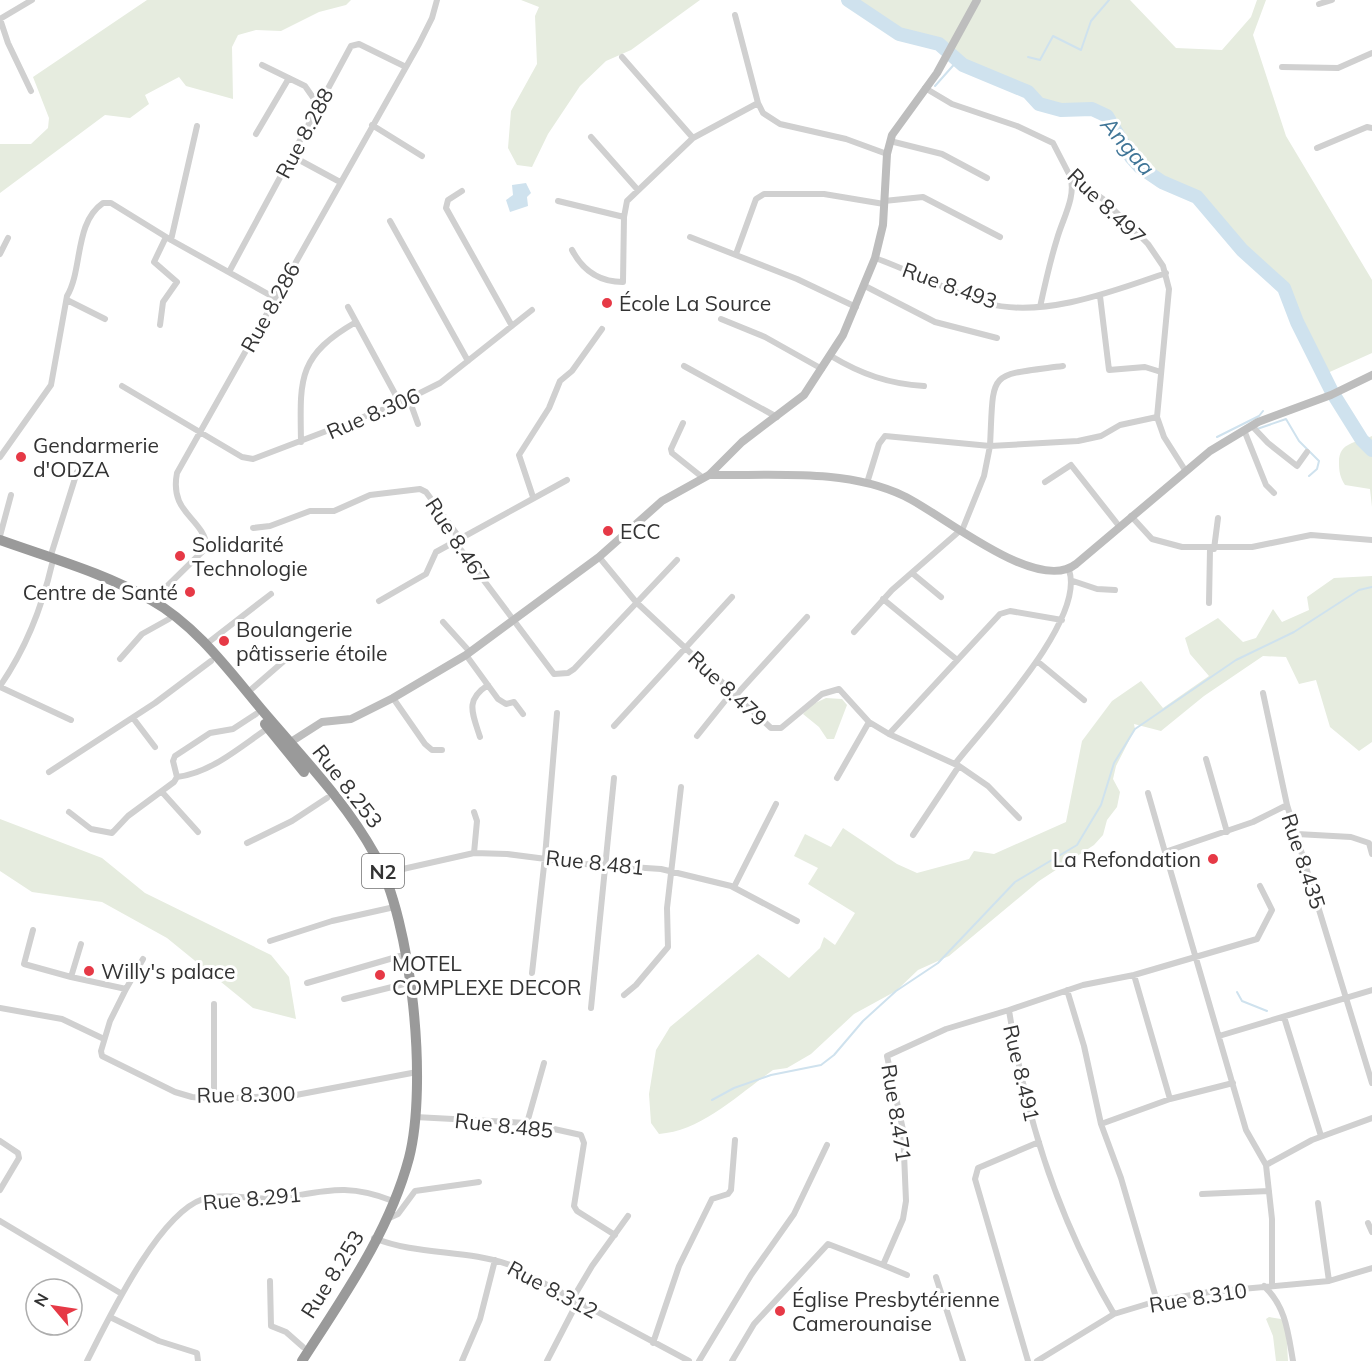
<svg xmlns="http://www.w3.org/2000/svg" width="1372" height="1361" font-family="Mulish,sans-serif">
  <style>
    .green { fill: #e6ecdf }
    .water { fill: #cfe2ee }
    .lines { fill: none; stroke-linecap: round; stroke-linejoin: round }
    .stream { stroke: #cfe2ee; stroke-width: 2 }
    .river { stroke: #cfe2ee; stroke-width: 14 }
    .street { stroke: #d0d0d0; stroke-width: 6 }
    .secondary { stroke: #bdbdbd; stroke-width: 8 }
    .highway { stroke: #9a9a9a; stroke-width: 10 }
    .poi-dot { fill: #e63946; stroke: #fff; stroke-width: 2 }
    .labels { text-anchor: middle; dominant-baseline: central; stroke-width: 6; stroke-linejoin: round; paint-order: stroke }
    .shield { fill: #fff; stroke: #707070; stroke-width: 1.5 }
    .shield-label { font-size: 20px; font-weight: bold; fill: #333 }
    .street-label { font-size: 21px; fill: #333; stroke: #fff }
    .poi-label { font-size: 21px; fill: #333; stroke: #fff; text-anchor: start }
    .water-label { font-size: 22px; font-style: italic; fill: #3f7597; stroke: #fff }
  </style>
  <rect width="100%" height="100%" fill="#fff"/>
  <path class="green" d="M 147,0 L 351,0 L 346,5 L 319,12 L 281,31 L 256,30 L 238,35 L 232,47 L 233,99 L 186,86 L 179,77 L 145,95 L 149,104 L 130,118 L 105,115 L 0,193 L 0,144 L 31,144 L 48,128 L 49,118 L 33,77 Z
    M 521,0 L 700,0 L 631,50 L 606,61 L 580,86 L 548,134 L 532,167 L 517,165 L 508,148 L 511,111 L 537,64 L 535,16 L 539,7 Z
    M 848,0 L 1130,0 L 1176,48 L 1222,50 L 1251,17 L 1257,0 L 1266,0 L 1253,35 L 1286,136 L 1372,280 L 1372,353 L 1323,375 L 1284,288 L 1242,250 L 1197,197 L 1162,182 L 1140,167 L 1131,157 L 1102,111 L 1082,108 L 1061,110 L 1039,104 L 1028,92 L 963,65 L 939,44 L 899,34 Z
    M 1372,436 L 1372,507 L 1370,489 L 1345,485 C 1340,477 1339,472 1339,462 C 1339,442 1356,443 1372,436 Z
    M 1372,576 L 1372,742 L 1359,751 L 1330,727 L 1316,680 L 1299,684 L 1286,657 L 1263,656 L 1204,696 L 1161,731 L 1134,724 L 1135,729 L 1116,766 L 1113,779 L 1120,792 L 1117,807 L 1107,820 L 1103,835 L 1094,845 L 1039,881 L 949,956 L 918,970 L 896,991 L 854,1014 L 811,1054 L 787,1068 L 773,1070 C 739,1094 702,1131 659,1134 L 651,1123 L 649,1094 L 656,1050 L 670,1027 L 758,954 L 789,978 L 820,948 L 824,937 L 835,945 L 855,913 L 808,884 L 818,868 L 794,856 L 805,834 L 831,847 L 843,828 L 897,864 L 917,873 L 969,859 L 974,851 L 994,854 L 1066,822 L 1082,741 L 1112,701 L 1141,681 L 1163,708 L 1209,676 L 1190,654 L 1185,638 L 1218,618 L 1243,642 L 1256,638 L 1273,609 L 1282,622 L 1309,610 L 1307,597 L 1334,578 Z
    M 826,698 L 842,699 L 847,705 L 834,739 L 827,739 L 819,727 L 803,714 L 811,705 Z
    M 0,819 L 102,858 L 145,893 L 271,955 L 289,977 L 296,1019 L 253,1008 L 167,938 L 102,902 L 32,892 L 0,871 Z
    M 1269,1317 L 1281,1319 L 1286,1326 L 1288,1361 L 1276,1361 L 1273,1336 L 1266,1319 Z"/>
  <path class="water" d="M 526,183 L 531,193 L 527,197 L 528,206 L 510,212 L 506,200 L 513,195 L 512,185 Z"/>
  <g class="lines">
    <path class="stream" d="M 1028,57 L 1040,60 L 1053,36 L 1081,50 L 1091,21 L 1109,0
      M 935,86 L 958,60
      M 1257,429 L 1286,419 L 1299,441 L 1319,461 L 1317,469 L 1309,476
      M 1217,437 L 1259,416 L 1263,411
      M 1237,992 L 1242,1001 L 1267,1011
      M 712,1100 L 734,1088 L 771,1075 L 821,1065 L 834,1055 L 863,1021 L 896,991 L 938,963 L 1015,882 L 1077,845 L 1101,805 L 1114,763 L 1135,729 L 1236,660 L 1294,632 L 1359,590 L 1372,587"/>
    <path class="river" d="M 848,0 L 899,34 L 939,44 L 963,65 L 1028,92 L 1039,104 L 1061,110 L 1092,109 L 1107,116 L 1131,157 L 1140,167 L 1162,182 L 1197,197 L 1242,250 L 1284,288 L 1297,322 L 1332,392 L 1362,440 L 1372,450"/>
    <path class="street" d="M 1319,4 L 1332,0
      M 735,15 L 758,103 L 763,113 L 780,124 L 846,139 L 887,154
      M 0,19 L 8,43 L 31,91
      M 0,19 L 32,0
      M 622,57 L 693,138
      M 262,65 L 305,86 L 319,106
      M 1282,67 L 1338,68 L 1372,53
      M 925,88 L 952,104 L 1017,126 L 1053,143 L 1070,176 L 1103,199 L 1148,244 L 1163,266 L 1169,289 L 1157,417 L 1164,437 L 1185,470
      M 372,125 L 422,156
      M 197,126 L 171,240 L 275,298
      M 256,134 L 289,78
      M 591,137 L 637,189
      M 890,141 L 942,154 L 987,178
      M 1317,148 L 1367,127 L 1372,128
      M 292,156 L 340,182
      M 462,191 L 448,200 L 446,208 L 512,326
      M 558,201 L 624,217
      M 884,201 L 923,197 L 1000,237
      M 390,221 L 468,361
      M 690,237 L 797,279 L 856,307
      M 572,250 C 583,271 599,282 623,282 L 624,217 L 627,201 L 693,138 L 758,103
      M 0,254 L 8,238
      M 736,254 L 756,199 L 764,194 L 824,194 L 884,204
      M 875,258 C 912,271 950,292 986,303 C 1042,319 1114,291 1166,273
      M 229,272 L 351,46 L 359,44 L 406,67
      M 865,286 L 935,322 L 997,338
      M 1100,296 L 1109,370 L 1145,367 L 1161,372
      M 67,300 L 105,319
      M 348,307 L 400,403
      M 1040,307 C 1045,284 1050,261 1057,239 C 1062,220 1077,196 1070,176
      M 721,319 L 765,337 L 822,369
      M 160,325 L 163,302 L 177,282 L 154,262 L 166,237
      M 831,356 C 861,374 889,384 924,386
      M 684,366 L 777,417
      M 1063,366 C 986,376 994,369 990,446 L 1078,441 L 1101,436 L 1120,425 L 1157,417
      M 122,386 L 242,457 L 253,459 L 400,403 L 440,383 L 532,310
      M 409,399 L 418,424
      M 683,423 L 671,449 L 672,453 L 702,477
      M 1252,426 L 1268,443 L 1297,466 L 1307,452
      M 1244,430 L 1266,485 L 1274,493
      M 301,442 C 300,379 297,356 356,322
      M 0,457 L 51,385 L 67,296 C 83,269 74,223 103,203 L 111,203 L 171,240
      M 1045,482 L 1071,465 L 1119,526
      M 533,497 L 519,455 L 549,408 L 560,381 L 572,371 L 602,329
      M 1131,516 L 1152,539 L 1182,547 L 1252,547 L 1311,535 L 1372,540
      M 253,528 L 270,526 L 310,511 L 334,511 L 370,495 L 420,489 L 426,492 L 456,533 L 455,542 L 554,674 L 568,673 L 574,669 L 677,560
      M 0,536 L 11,495
      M 1214,549 L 1218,518
      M 599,557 L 636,602 L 771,728 L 781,728 L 822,694 L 839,689 L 869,722 L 889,734 L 959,766 L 988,786 L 1019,818
      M 50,558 L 77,472
      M 912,573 L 941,597
      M 1073,581 L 1097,589 L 1115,590
      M 883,599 L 956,659
      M 153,600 L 207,547 C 203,517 169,514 177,473 L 419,44 L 432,18 L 437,0
      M 379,601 L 426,574 L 436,552 L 567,480
      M 1209,603 L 1210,549
      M 443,622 L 470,652
      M 854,632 L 892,590 L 963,528 L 984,476 L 990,446 L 885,436 L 879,444 L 867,483
      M 205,645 L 271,594
      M 466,655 L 498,699 L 506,704 L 514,702 L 523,714
      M 120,659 L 142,634 L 169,619
      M 1037,661 L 1084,700
      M 0,686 C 25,650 42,607 52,564
      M 0,687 L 71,720
      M 247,693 L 292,654
      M 1263,693 L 1287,805
      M 737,694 L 807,617
      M 393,698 L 425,744 L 432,750 L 442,750
      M 133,718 L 155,747
      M 614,726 L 732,597
      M 889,734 L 1000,614 L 1010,611 L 1062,620
      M 697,736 L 733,691
      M 480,737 C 472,712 465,700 488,685
      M 1206,759 L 1227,832
      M 955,764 C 986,724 1086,620 1069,570
      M 49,772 L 155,703 L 211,661
      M 177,777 C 211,773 240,747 268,728
      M 837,778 L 869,722
      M 162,792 L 198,832
      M 1148,793 L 1165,852
      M 69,812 L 91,829 L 112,833 L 128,816 L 174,782 L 177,777 L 173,761 L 175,756 L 210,733 L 233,729 L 256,714
      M 1297,834 L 1351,837 L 1369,843 L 1372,854
      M 913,835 L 959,766
      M 247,843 L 292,821 L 327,798
      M 474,853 L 477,821 L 474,812
      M 385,873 L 474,853 L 507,854 L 585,864 L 661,869 L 731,886 L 797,921
      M 734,887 L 776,804
      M 33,930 L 24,964 L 71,977
      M 270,941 L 332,921 L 390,908
      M 81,944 L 71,977 L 126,989 L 110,1021 L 101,1051 L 102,1056 L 175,1092 L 192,1097 L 214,1099 L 296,1095 L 417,1072
      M 532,973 L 545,857 L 557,713
      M 1134,975 L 1170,1099
      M 307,983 L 400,956
      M 126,989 L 143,959
      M 1067,990 L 1084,1046 L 1101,1124 L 1121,1178 L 1157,1301
      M 624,995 L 636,985 L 668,947 L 667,908 L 681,787
      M 344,999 L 404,984
      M 0,1008 L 62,1019 L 104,1039
      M 591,1008 L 614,778
      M 1284,1017 L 1321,1136
      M 1219,1036 L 1372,990
      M 214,1099 L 214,1004
      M 415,1117 L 527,1123 L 581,1135 L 584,1143 L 574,1206 L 577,1211 L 615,1235
      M 527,1123 L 544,1063
      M 1101,1124 L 1170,1099 L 1233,1083
      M 0,1141 L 18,1153 L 19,1158 L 0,1190
      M 1266,1165 L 1312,1140 L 1372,1118
      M 1202,1194 L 1269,1191
      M 1318,1203 L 1329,1281
      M 387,1219 L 398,1214 L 415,1191 L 479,1182
      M 0,1221 L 122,1294
      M 1368,1223 L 1372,1232
      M 374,1238 C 418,1256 466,1249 510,1265 L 689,1361
      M 883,1265 L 907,1275
      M 936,1277 L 963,1361
      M 270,1281 L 271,1326 L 286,1332 L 303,1347
      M 1272,1285 L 1272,1219 L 1266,1165 L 1246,1130 L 1165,852 L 1253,822 L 1287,805 L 1372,1083
      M 1264,1286 C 1286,1307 1288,1332 1293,1361
      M 573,1298 L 592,1266 L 628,1216
      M 1114,1314 C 1059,1221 1025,1116 1009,1010 L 1083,985 L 1134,975 L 1257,939 L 1272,910 L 1260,886
      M 110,1317 L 159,1341 L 197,1353 L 198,1361
      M 653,1343 L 679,1266 L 712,1199 L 728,1194 L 731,1190 L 735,1140
      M 87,1361 C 108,1320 158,1214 203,1199 C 227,1192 256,1201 281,1198 C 327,1191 347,1183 393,1201
      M 462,1361 L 480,1319 L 495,1260
      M 547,1361 L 578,1301
      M 699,1361 L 751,1275 L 794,1214 L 827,1145
      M 732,1361 L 754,1324 L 828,1244 L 883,1265 L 903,1219 L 906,1201 L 903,1130 L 887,1056 L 946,1029 L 1009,1010
      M 1028,1361 L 975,1179 L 978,1168 L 1039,1142
      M 1037,1361 L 1114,1314 L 1157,1301 L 1209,1292 L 1329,1281 L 1372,1268"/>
    <path class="secondary" d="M 709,475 C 772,476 846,468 904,496 C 941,513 1037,595 1076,564 L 1210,451 L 1258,422 L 1331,395 L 1372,375
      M 286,745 L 322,722 L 351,719 L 393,698 L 466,655 L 599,557 L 662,501 L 709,475 L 742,442 L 804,395 L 843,335 L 875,258 L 883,225 L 887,154 L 892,135 L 937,73 L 977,0"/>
    <path class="highway" d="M 0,540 C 50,558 105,573 151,600 C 196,625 230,672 262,710 C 301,756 346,802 375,855 C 412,922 428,1084 409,1158 C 389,1233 343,1297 302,1361
      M 265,724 L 304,772"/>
  </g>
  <g class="poi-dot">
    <circle cx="607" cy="303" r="6"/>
    <circle cx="21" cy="457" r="6"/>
    <circle cx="608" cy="531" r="6"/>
    <circle cx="180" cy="556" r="6"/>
    <circle cx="190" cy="592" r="6"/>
    <circle cx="224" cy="641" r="6"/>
    <circle cx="1213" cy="859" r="6"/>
    <circle cx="89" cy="971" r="6"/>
    <circle cx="380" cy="975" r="6"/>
    <circle cx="780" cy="1311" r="6"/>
  </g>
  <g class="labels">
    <rect class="shield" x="362" y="854" width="42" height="34" rx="4.5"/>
    <g class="shield-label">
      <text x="383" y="871">N2</text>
    </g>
    <g class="street-label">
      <text transform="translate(304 133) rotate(-62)">Rue 8.288</text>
      <text transform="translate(1107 206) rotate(44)">Rue 8.497</text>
      <text transform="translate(950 285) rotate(20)">Rue 8.493</text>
      <text transform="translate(270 307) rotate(-61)">Rue 8.286</text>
      <text transform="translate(373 413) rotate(-23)">Rue 8.306</text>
      <text transform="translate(458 541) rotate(57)">Rue 8.467</text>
      <text transform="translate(728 688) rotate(43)">Rue 8.479</text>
      <text transform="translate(348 786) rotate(52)">Rue 8.253</text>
      <text transform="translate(1304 861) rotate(72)">Rue 8.435</text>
      <text transform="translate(595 862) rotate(6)">Rue 8.481</text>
      <text transform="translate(1022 1073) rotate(77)">Rue 8.491</text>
      <text transform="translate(246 1094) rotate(-1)">Rue 8.300</text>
      <text transform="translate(897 1113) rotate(81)">Rue 8.471</text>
      <text transform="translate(504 1125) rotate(6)">Rue 8.485</text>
      <text transform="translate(252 1198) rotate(-5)">Rue 8.291</text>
      <text transform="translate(332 1274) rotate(-58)">Rue 8.253</text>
      <text transform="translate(553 1289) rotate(28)">Rue 8.312</text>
      <text transform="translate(1198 1297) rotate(-9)">Rue 8.310</text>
    </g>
    <g class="poi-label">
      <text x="619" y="303">École La Source</text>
      <text x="33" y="445">Gendarmerie<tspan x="33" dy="24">d'ODZA</tspan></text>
      <text x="620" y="531">ECC</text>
      <text x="192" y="544">Solidarité<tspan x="192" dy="24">Technologie</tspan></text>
      <text x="178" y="592" text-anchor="end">Centre de Santé</text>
      <text x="236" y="629">Boulangerie<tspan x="236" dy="24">pâtisserie étoile</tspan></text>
      <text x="1201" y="859" text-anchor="end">La Refondation</text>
      <text x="392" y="963">MOTEL<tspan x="392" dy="24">COMPLEXE DECOR</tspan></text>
      <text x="101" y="971">Willy's palace</text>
      <text x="792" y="1299">Église Presbytérienne<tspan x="792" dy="24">Camerounaise</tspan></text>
    </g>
    <g class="water-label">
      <text transform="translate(1128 146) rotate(49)">Angaa</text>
    </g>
  </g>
  <g transform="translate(54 1307) rotate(299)"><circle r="28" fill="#ffffff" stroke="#adadad" stroke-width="1.5"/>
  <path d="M0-4.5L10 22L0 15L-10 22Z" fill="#e63946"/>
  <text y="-9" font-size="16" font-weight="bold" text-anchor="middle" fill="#333333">N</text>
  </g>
</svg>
